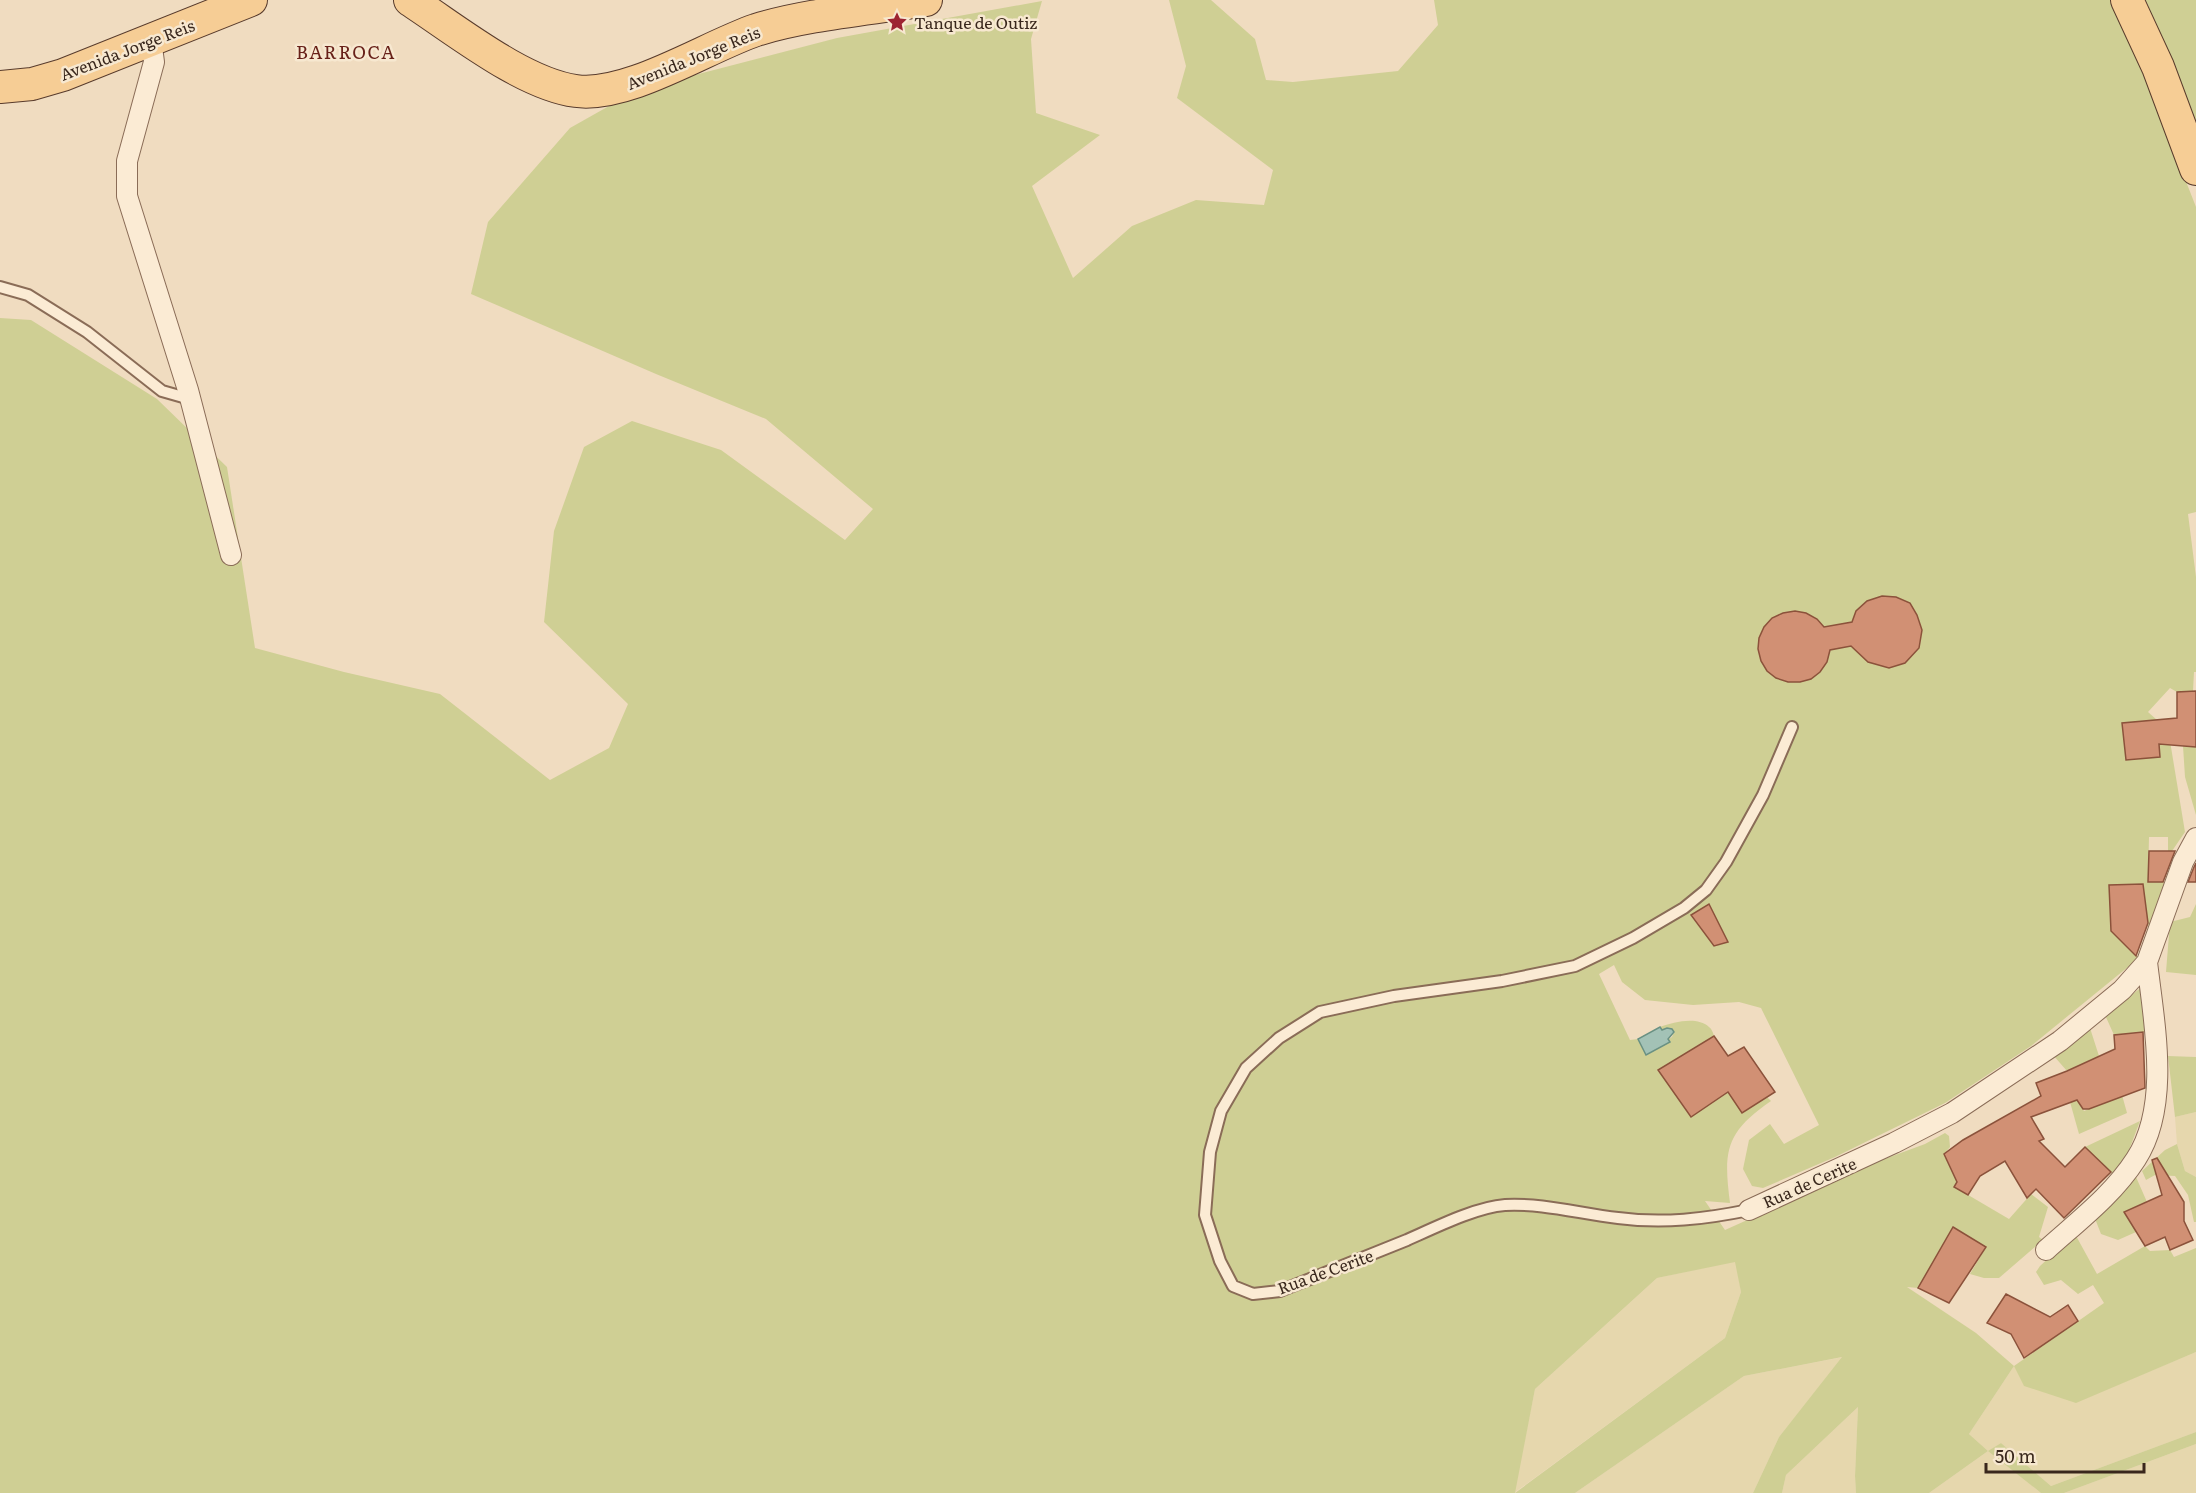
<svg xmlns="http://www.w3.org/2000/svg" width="2196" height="1493" font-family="Literata,serif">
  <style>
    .farmland { fill: #e6d7ad }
    .green { fill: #cfcf94; fill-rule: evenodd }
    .water { fill: #a3c2b6; stroke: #6a9183; stroke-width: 1.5 }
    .building { fill: #d19074; stroke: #8b523b; stroke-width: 1.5 }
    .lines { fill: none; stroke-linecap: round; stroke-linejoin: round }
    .lane-casing { stroke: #8a6c57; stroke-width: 14 }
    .street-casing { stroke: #8a6c57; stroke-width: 22 }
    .primary-casing { stroke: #583b2c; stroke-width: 34 }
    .lane { stroke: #fbebd4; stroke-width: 10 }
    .street { stroke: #fbebd4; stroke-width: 20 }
    .primary { stroke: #f6cd95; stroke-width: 32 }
    .labels { text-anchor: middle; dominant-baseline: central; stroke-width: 5; stroke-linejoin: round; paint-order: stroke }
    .poi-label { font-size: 16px; fill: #39271c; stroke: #f7e8d0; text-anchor: start }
    .street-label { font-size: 16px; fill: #39271c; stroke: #f7e8d0 }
    .neighbourhood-label { font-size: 18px; letter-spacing: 1.5px; fill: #682119; stroke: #f7e8d0 }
  </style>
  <rect width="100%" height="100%" fill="#f0dcc0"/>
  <path class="farmland" d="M 2196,1112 L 2196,1177 L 2185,1171 L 2177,1144 L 2175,1117 Z
    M 1736,1261 L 1741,1292 L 1725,1338 L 1514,1493 L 1535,1389 L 1657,1278 Z
    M 2196,1352 L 2196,1432 L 2051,1486 L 2001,1443 L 1989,1451 L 2041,1493 L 1929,1493 L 1988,1451 L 1969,1434 L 2014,1366 L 2076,1402 Z
    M 1843,1357 L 1779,1437 L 1753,1493 L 1575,1493 L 1744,1376 Z
    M 1858,1407 L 1855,1476 L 1856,1493 L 1782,1493 L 1786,1475 Z
    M 2196,1444 L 2196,1493 L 2064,1493 Z"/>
  <path class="green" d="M 1169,0 L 1211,0 L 1255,39 L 1266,80 L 1293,82 L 1398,71 L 1438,25 L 1434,0 L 2112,0 L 2144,74 L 2196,207 L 2196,512 L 2188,514 L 2196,577 L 2196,672 L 2194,672 L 2193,691 L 2177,692 L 2170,688 L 2148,712 L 2157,720 L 2122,724 L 2126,760 L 2160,757 L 2158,732 L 2169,735 L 2185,832 L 2172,851 L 2168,851 L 2168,837 L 2149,837 L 2148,881 L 2172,882 L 2150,937 L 2144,895 L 2134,884 L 2109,886 L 2111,931 L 2139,958 L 2031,1046 L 1945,1103 L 1835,1157 L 1763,1188 L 1752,1186 L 1743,1169 L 1749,1140 L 1770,1124 L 1784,1144 L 1819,1125 L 1761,1008 L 1739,1002 L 1693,1005 L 1645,1000 L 1622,982 L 1614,965 L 1599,974 L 1630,1040 L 1638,1039 L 1646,1054 L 1672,1037 L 1674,1032 L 1672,1029 L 1662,1030 L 1660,1027 C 1674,1022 1697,1016 1709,1027 C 1712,1029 1713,1033 1714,1036 L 1658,1070 L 1691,1116 L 1728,1092 L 1767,1097 L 1771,1101 C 1726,1132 1723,1150 1730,1203 L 1705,1201 L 1725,1230 L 1879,1161 L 1925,1144 L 1945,1133 L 1949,1136 L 1950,1147 L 1944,1154 L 1951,1170 L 1965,1166 L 1955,1185 L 1958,1189 L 2009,1219 L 2031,1194 L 2048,1207 L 2039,1237 L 2043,1240 L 1999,1278 L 1984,1278 L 1970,1274 L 1986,1247 L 1953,1228 L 1938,1253 L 1948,1260 L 1918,1288 L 1907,1287 L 1976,1333 L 2014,1366 L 2104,1303 L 2093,1285 L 2078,1294 L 2061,1280 L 2044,1285 L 2036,1272 L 2040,1266 L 2075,1234 L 2097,1274 L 2145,1246 L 2150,1251 L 2170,1250 L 2174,1257 L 2196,1248 L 2196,1352 L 2076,1403 L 2024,1386 L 2014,1366 L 1969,1434 L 1988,1451 L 2001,1443 L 2051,1486 L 2196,1432 L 2196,1444 L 2064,1493 L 2041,1493 L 1988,1451 L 1929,1493 L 1856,1493 L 1855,1476 L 1858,1407 L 1786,1475 L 1782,1493 L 1753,1493 L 1779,1437 L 1842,1357 L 1744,1376 L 1575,1493 L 0,1493 L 0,318 L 31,320 L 157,399 L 227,467 L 255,648 L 344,672 L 440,694 L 550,780 L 609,748 L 628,704 L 544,622 L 554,531 L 584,447 L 632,421 L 721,450 L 845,540 L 873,509 L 766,419 L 656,374 L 471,294 L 488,222 L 570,128 L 609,106 L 687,77 L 837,38 L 1042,1 L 1031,39 L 1036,113 L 1100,135 L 1032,186 L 1073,278 L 1132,226 L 1196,200 L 1264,205 L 1273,170 L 1177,98 L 1186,66 ZM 1709,904 L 1728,942 L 1714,946 L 1691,916 ZM 1735,1262 L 1741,1292 L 1725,1338 L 1515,1493 L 1535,1389 L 1657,1278 Z
    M 2145,0 L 2196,0 L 2196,135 L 2148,5 Z
    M 2183,746 L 2196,747 L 2196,815 L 2185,777 Z
    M 2196,904 L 2196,975 L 2166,972 L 2170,922 L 2190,917 Z
    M 2142,987 L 2145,1032 L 2114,1035 L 2105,1015 Z
    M 2090,1028 L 2099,1056 L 2067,1071 L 2053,1055 Z
    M 2168,1056 L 2196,1057 L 2196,1112 L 2175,1117 Z
    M 2122,1095 L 2127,1113 L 2079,1134 L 2070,1102 L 2077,1100 L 2084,1111 Z
    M 2140,1121 L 2123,1166 L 2113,1174 L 2085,1147 Z
    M 2177,1144 L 2185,1171 L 2196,1177 L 2196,1222 L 2194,1222 L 2188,1195 L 2175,1176 L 2155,1175 L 2146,1180 L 2142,1171 L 2165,1150 Z
    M 2136,1177 L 2147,1202 L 2124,1212 L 2136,1232 L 2118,1240 L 2101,1234 L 2094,1216 Z"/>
  <path class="water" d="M 1660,1027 L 1662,1030 L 1667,1028 L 1672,1029 L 1674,1032 L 1668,1039 L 1670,1042 L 1646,1055 L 1638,1039 Z"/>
  <path class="building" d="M 1882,596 L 1896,597 L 1910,603 L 1917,615 L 1922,630 L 1919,648 L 1905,663 L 1889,668 L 1868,662 L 1851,646 L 1830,650 L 1827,662 L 1820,672 L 1811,679 L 1800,682 L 1788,682 L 1776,678 L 1767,671 L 1761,661 L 1758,649 L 1759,638 L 1764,627 L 1772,618 L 1783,613 L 1795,611 L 1806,613 L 1817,619 L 1824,627 L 1852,622 L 1856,611 L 1867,601 Z
    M 2196,691 L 2196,747 L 2159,744 L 2160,757 L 2126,760 L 2122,723 L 2177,718 L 2177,692 Z
    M 2149,851 L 2175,851 L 2163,882 L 2148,882 Z
    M 2196,863 L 2196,882 L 2188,882 L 2194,867 Z
    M 2143,884 L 2148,923 L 2136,956 L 2111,931 L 2109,885 Z
    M 1709,904 L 1728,942 L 1714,946 L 1691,915 Z
    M 2143,1032 L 2145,1088 L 2089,1109 L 2083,1109 L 2077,1100 L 2031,1117 L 2044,1139 L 2039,1141 L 2065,1167 L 2085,1147 L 2111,1172 L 2064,1218 L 2036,1189 L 2027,1198 L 2005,1161 L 1980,1176 L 1968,1195 L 1954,1187 L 1957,1182 L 1944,1154 L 1963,1140 L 2041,1096 L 2036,1083 L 2067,1071 L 2115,1049 L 2114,1035 Z
    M 1714,1036 L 1728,1056 L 1744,1047 L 1775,1092 L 1742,1113 L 1728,1092 L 1691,1117 L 1658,1070 Z
    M 2157,1158 L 2184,1202 L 2184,1221 L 2193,1240 L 2170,1250 L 2165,1237 L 2145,1246 L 2124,1212 L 2162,1195 L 2152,1160 Z
    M 1953,1227 L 1986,1247 L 1949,1303 L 1918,1288 Z
    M 2006,1294 L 2050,1317 L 2068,1305 L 2078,1321 L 2024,1358 L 2011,1334 L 1987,1323 Z"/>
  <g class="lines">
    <g class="lane-casing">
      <path id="lane" d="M 0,287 L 28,295 L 87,332 L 162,391 L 190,399
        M 1749,1210 C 1705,1219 1663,1224 1618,1218 C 1581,1214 1543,1203 1505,1205 C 1476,1207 1434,1228 1407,1240 C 1365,1257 1323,1274 1280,1291 L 1253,1294 L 1233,1286 L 1220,1261 L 1205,1215 L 1210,1152 L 1221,1111 L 1246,1068 L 1279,1038 L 1320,1012 L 1394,996 L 1502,981 L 1575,966 L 1633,938 L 1684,908 L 1706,890 L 1726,862 L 1763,795 L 1792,727"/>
    </g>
    <g class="street-casing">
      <path id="street" d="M 151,40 L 154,62 L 127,161 L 127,196 L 188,390 L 231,555
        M 1749,1210 L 1894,1143 L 1952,1113 L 2060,1041 L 2122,990 L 2147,962 L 2183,862 L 2196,838
        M 2046,1250 C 2077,1222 2113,1195 2136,1159 C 2171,1105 2154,1023 2147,962"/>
    </g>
    <g class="primary-casing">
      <path id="primary" d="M 410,0 C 456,30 523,84 576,91 C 628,98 706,47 756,30 C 807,14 872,9 926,0
        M 2127,0 L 2158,67 L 2196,169
        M 0,87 L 32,84 L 63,75 L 251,0"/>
    </g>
    <use href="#lane" class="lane"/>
    <use href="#street" class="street"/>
    <use href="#primary" class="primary"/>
  </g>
  <defs>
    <g id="sight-bare" transform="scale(1.62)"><path d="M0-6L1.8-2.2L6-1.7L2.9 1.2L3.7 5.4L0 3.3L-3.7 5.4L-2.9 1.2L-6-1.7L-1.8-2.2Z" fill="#9d2432" stroke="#f7e8d0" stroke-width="2.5" paint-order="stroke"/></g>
  </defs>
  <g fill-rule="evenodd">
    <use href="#sight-bare" x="897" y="22"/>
  </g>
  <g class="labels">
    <g class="poi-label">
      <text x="914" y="22">Tanque de Outiz</text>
    </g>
    <g class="street-label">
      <text transform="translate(127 49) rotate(-21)">Avenida Jorge Reis</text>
      <text transform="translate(693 57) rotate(-22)">Avenida Jorge Reis</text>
      <text transform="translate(1809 1182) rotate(-24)">Rua de Cerite</text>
      <text transform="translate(1325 1271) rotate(-20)">Rua de Cerite</text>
    </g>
    <g class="neighbourhood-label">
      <text x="346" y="51">BARROCA</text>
    </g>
  </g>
  <path d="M1986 1463v9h158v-9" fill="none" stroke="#39271c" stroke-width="3"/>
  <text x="1995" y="1463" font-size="18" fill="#39271c" stroke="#f7e8d0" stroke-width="4.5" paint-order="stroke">50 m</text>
</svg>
